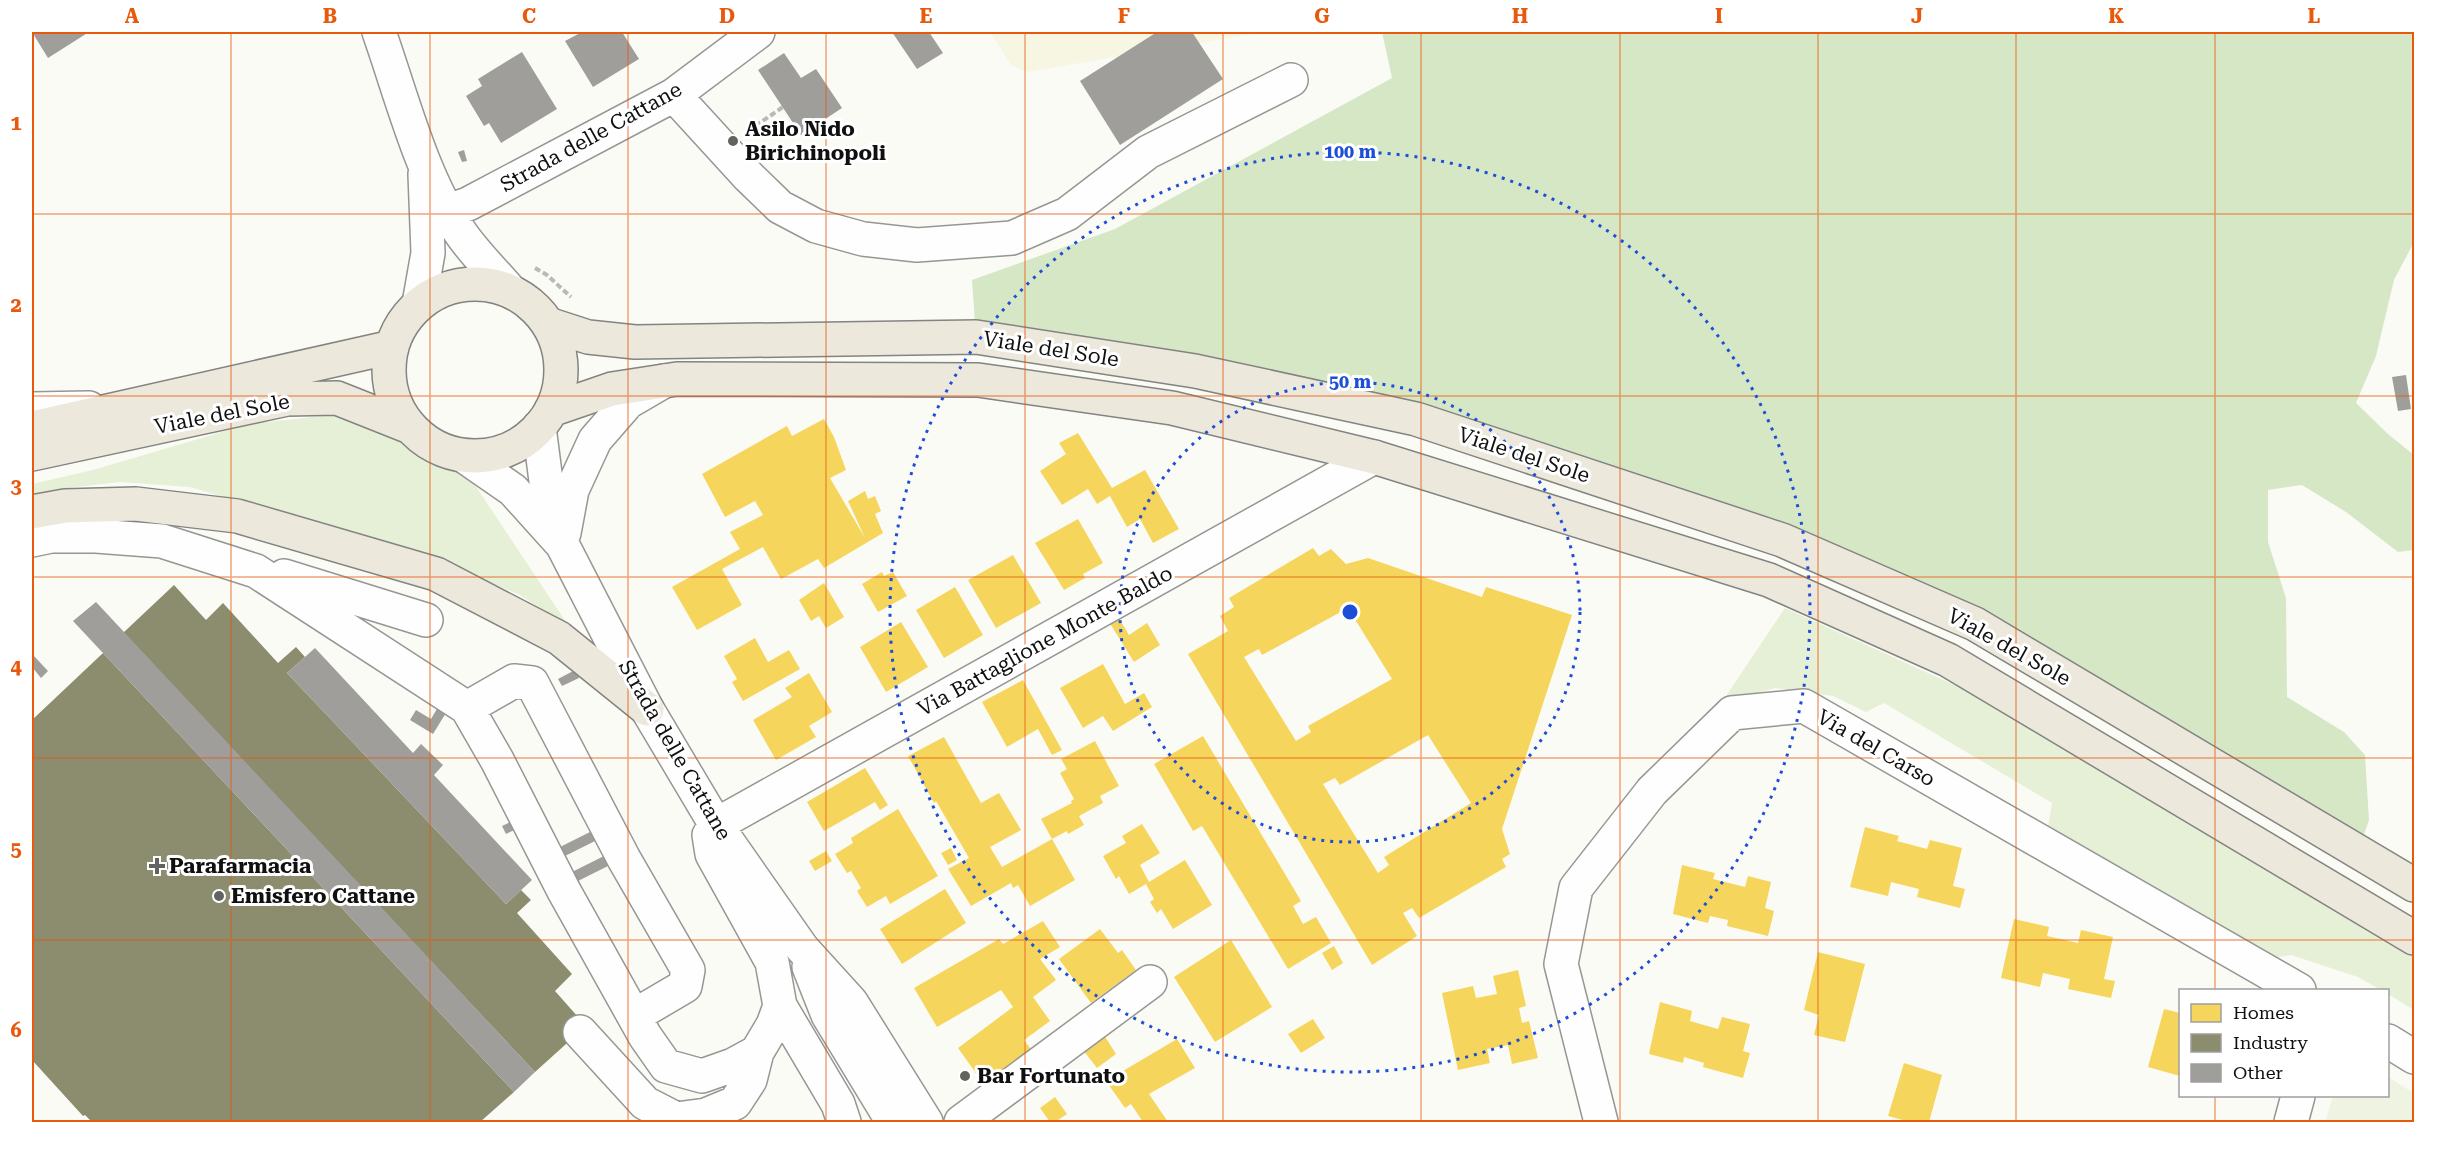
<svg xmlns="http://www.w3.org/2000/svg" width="2446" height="1154" font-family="'Roboto Serif',serif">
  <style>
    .farmland { fill: #f7f6e3 }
    .green { fill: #e5f0d7 }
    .forest { fill: #d6e7c6 }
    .pitch { fill: #eef4e1 }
    .homes { fill: #f6d55c; fill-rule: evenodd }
    .industry { fill: #8c8c6e }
    .building { fill: #9f9e9b }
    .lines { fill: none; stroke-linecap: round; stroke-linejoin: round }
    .minor-casing { stroke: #969694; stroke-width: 36 }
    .major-casing { stroke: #838381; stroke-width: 36 }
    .path { stroke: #b9b9b8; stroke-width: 4; stroke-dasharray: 6 3; stroke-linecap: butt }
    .minor { stroke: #fefefe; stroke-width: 33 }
    .major { stroke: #ece8dc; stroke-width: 33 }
    .grid { fill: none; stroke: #e8590c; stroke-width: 1.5; stroke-opacity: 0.55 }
    .ring { fill: none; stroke: #1d4ed8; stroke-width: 3; stroke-dasharray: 3 6 }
    .poi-dot { fill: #626260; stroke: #fff; stroke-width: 2 }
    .labels { text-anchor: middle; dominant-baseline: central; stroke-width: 6; stroke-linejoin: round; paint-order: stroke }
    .poi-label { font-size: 21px; font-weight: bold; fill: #101010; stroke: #fff; text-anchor: start }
    .street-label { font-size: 21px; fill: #101010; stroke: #fff }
    .centre { fill: #1d4ed8; stroke: #fff; stroke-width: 3 }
    .ring-label { font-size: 18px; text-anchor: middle; font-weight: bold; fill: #1d4ed8; stroke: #fff; stroke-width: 6; stroke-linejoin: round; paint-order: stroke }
    .neatline { fill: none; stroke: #e8590c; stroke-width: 2 }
    .grid-label { font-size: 20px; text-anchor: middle; font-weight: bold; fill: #e8590c }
  </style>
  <rect width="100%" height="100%" fill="#fbfbf6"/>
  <path class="farmland" d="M 990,32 L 1264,32 L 1026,72 L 1011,65 Z"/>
  <path class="green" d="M 357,412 L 387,423 L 411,443 L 465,470 L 568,625 L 518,594 L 416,552 L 324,527 L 190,487 L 120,482 L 59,489 L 32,494 L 32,484 L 93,470 L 249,424 Z
    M 1785,608 L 1994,703 L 2414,954 L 2414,1010 L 2388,994 L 2388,990 L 2381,990 L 2358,977 L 2291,955 L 2266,959 L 2048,827 L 2052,803 L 1884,703 L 1866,712 L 1833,696 L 1775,688 L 1722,702 Z"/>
  <path class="forest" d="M 1382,32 L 2414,32 L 2414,242 L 2394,280 L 2376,356 L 2356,403 L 2388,434 L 2414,455 L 2414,550 L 2398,552 L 2346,512 L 2302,485 L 2268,490 L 2268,542 L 2286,598 L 2287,697 L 2344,732 L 2365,755 L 2369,820 L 2358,852 L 1975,624 L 1416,419 L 976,337 L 972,280 L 1115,229 L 1392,78 Z"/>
  <path class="pitch" d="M 2388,1077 L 2414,1093 L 2414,1122 L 2325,1122 L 2333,1096 L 2388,1096 Z"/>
  <path class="homes" d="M 824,419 L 834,437 L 846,470 L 830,478 L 865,538 L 848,501 L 865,491 L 868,499 L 875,496 L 881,511 L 875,514 L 883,533 L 824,568 L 818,559 L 781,579 L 763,547 L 722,569 L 742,605 L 697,630 L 672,587 L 740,549 L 730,532 L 763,515 L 755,501 L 725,517 L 702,474 L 787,426 L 792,436 Z
    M 1078,433 L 1112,488 L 1145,470 L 1179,529 L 1153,543 L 1140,519 L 1127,527 L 1110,496 L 1097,504 L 1088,489 L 1062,505 L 1040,471 L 1066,454 L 1059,443 Z
    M 1078,519 L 1103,563 L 1083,574 L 1085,578 L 1064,590 L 1035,543 Z
    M 1313,548 L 1319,556 L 1331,549 L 1346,564 L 1368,558 L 1482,597 L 1486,587 L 1572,615 L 1502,829 L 1510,854 L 1502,859 L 1506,867 L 1419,918 L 1412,908 L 1403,913 L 1417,936 L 1372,965 L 1188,654 L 1228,631 L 1220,616 L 1234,607 L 1229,598 ZM 1348,608 L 1392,679 L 1308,726 L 1311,732 L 1296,741 L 1244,657 L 1259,649 L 1262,655 ZM 1428,735 L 1471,803 L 1384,857 L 1389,865 L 1378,873 L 1323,784 L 1335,778 L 1340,785 Z
    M 1013,555 L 1041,603 L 996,628 L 968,580 Z
    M 882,572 L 884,576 L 893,572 L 907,596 L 878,612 L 862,584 Z
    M 824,583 L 844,617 L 826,628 L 819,616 L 811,621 L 799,600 Z
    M 955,587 L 983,635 L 944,658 L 916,610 Z
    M 1115,612 L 1129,635 L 1147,623 L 1160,645 L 1134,662 L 1106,617 Z
    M 901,622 L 928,667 L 886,692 L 860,647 Z
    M 755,638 L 768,662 L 789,650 L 800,669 L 743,701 L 732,682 L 737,679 L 724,656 Z
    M 1103,664 L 1125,704 L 1144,693 L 1152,707 L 1113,731 L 1103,716 L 1083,728 L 1060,688 Z
    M 809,673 L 832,712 L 809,726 L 816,737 L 776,760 L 753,720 L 792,697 L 785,688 Z
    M 1023,680 L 1062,750 L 1052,755 L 1038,729 L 1007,747 L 982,702 Z
    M 1203,736 L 1301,901 L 1293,906 L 1303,924 L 1316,917 L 1331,943 L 1288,969 L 1202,826 L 1193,831 L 1154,764 Z
    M 944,737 L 981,803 L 999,793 L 1021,830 L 990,847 L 1002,867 L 1052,839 L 1041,819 L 1072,803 L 1071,801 L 1074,799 L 1060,773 L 1067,769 L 1061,759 L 1095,741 L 1119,786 L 1100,796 L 1103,803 L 1079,816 L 1084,825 L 1068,834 L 1067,831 L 1052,839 L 1075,880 L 1030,906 L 1018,885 L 1013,888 L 1011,883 L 971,906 L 948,869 L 969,858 L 936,801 L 934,803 L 908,756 Z
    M 865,768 L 888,805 L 880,810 L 875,802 L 824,831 L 807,802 Z
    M 898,809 L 938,876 L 890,904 L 886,896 L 867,907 L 857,891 L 861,888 L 851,871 L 847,873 L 835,854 L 853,843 L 851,838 Z
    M 1142,824 L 1160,853 L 1140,865 L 1149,882 L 1185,860 L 1212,905 L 1173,929 L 1161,909 L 1157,913 L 1150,902 L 1154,899 L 1146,884 L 1129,894 L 1119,876 L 1116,879 L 1103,856 L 1126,843 L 1122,836 Z
    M 1865,827 L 1899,836 L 1897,841 L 1927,849 L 1930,840 L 1962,848 L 1953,886 L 1965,889 L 1960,908 L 1917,897 L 1919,889 L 1891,882 L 1888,896 L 1850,887 Z
    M 951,848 L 957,860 L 948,865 L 941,853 Z
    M 826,851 L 832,861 L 815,871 L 809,861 Z
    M 1682,865 L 1715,873 L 1713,879 L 1745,887 L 1748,876 L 1771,882 L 1765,908 L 1774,911 L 1768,936 L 1727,926 L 1728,920 L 1710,916 L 1708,923 L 1673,914 Z
    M 945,889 L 966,923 L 902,964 L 880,929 Z
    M 2014,919 L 2049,927 L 2047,936 L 2078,943 L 2081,930 L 2113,937 L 2104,979 L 2115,981 L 2111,998 L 2068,989 L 2070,979 L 2043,973 L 2040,987 L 2001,978 Z
    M 1043,921 L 1060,947 L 1040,959 L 1056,980 L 1033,997 L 1050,1021 L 1024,1040 L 1038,1058 L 990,1093 L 958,1048 L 1013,1007 L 1001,990 L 937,1027 L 914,988 L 999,939 L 1003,944 Z
    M 1100,929 L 1118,953 L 1122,950 L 1136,970 L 1091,1003 L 1059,959 Z
    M 1231,940 L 1272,1007 L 1215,1042 L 1174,977 Z
    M 1334,946 L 1343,963 L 1332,970 L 1322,953 Z
    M 1818,952 L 1865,964 L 1845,1042 L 1814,1035 L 1819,1015 L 1804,1010 Z
    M 1518,970 L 1526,1006 L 1519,1008 L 1522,1023 L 1529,1021 L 1538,1058 L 1512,1064 L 1508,1045 L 1487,1049 L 1490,1063 L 1458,1070 L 1442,993 L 1473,986 L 1476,998 L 1497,994 L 1493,976 Z
    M 1660,1002 L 1692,1011 L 1690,1021 L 1718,1029 L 1722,1017 L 1750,1024 L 1743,1051 L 1750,1053 L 1743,1078 L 1703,1067 L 1704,1063 L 1684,1057 L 1683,1063 L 1649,1054 Z
    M 2164,1009 L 2180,1013 L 2180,1076 L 2148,1067 Z
    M 1313,1019 L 1325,1038 L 1301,1053 L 1288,1034 Z
    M 1104,1035 L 1116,1054 L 1097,1068 L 1083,1050 Z
    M 1177,1039 L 1195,1068 L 1149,1094 L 1168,1122 L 1143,1122 L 1131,1104 L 1125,1108 L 1106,1081 Z
    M 1904,1063 L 1942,1075 L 1929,1122 L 1910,1122 L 1888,1116 Z
    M 1055,1097 L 1067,1114 L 1055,1122 L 1050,1122 L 1040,1108 Z"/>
  <path class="industry" d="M 174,585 L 206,620 L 223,603 L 278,663 L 296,647 L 305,657 L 287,673 L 506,904 L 521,890 L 531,900 L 517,913 L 572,974 L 555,991 L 586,1026 L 535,1072 L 123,633 Z
    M 103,653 L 514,1092 L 480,1122 L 92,1122 L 85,1115 L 83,1116 L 32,1060 L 32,720 Z"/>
  <path class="building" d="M 32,32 L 89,32 L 48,58 Z
    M 582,32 L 622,32 L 639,59 L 593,87 L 565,41 Z
    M 892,32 L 929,32 L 943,53 L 917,69 Z
    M 1157,32 L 1192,32 L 1223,79 L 1120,145 L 1080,81 Z
    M 522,52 L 557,109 L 501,143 L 489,123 L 484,126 L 466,96 L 482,86 L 478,79 Z
    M 784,53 L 801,78 L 816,69 L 842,108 L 801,135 L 758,70 Z
    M 464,150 L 467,161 L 462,162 L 458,152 Z
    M 2406,375 L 2411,409 L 2398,411 L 2392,377 Z
    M 96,602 L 535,1072 L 514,1092 L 73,621 Z
    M 315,648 L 413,753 L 421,744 L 443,765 L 434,775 L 532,880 L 506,904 L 287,673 Z
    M 34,656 L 48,671 L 41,678 L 32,667 Z
    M 575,670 L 579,678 L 562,686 L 558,679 Z
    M 441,702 L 449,708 L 433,734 L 410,720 L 416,710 L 431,719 Z
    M 521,817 L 525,825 L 506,834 L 502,826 Z
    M 594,830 L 599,839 L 563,857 L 558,848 Z
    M 608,854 L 612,864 L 576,882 L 572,872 Z"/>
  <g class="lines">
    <g class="minor-casing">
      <path id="minor" d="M 379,32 C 401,94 422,178 460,232 C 474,253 494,272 510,291
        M 674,95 L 749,177 L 780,207 L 816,226 L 863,239 L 917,245 L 1012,238 L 1067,214 L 1148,152 L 1291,80
        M 448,211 L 468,204 L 674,95 L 758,32
        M 419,304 L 428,253 L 425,174
        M 32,409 L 89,408
        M 539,427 L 546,481 L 562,544 L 647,709 L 716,825 L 802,948 L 851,1002 L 926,1122
        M 464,456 L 513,490 L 559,541
        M 564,533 L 572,490 L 595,440 L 628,402 L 664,381
        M 32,540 L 51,536 L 96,536 L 162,541 L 256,571 L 467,708 L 497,760 L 564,891 L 645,1036 L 666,1066 L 702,1076 L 733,1065 L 757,1052 L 773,1025 L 780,1006 L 772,962 L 712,854 L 709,835 L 716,825 L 1374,457
        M 284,576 L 426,620
        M 467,708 L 514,681 L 532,683 L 624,859 L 688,970 L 685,986 L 634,1016
        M 809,967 L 828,1015 L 893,1122
        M 780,1006 L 838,1104 L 844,1122
        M 580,1032 L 645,1103 L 676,1119 L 706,1115 L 735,1103 L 750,1080 L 757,1052
        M 2388,1041 L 2414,1057
        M 961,1122 L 1150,982
        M 1601,1122 L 1561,964 L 1576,888 L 1652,791 L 1732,713 L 1804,706 L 2299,990
        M 2291,1122 L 2298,1096"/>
    </g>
    <g class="major-casing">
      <path id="major" d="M389 370a86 86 0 1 1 172 0a86 86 0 1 1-172 0Z
        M 548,324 L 588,337 L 635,342 L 976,337 L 1195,371 L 1416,419 L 1782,540 L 1975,624 L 2414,885
        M 551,410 L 612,389 L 677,379 L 978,380 L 1172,408 L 1374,457 L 1769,580 L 1948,660 L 2414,938
        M 32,428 L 392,347
        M 32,454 L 287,399 L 337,398 L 410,427
        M 32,512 L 65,506 L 136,504 L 237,516 L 436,574 L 559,638 L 647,709"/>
    </g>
    <path class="path" d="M 748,131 L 783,107
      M 535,268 L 547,275 L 571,297"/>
    <use href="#minor" class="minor"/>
    <use href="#major" class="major"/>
  </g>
  <path class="grid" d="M 231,32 L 231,1122M 430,32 L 430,1122M 628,32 L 628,1122M 826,32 L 826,1122M 1025,32 L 1025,1122M 1223,32 L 1223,1122M 1421,32 L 1421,1122M 1620,32 L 1620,1122M 1818,32 L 1818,1122M 2016,32 L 2016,1122M 2215,32 L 2215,990M 32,214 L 2414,214M 32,396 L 2414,396M 32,577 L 2414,577M 32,758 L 2414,758M 32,940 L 2414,940M 2215,1096 L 2215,1122"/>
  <g class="ring">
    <circle cx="1350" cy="612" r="230"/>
    <circle cx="1350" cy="612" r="460"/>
  </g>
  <g class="poi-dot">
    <circle cx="733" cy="141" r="6"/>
    <path d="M154 857h6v6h6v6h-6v6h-6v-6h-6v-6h6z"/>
    <circle cx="219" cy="896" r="6"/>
    <circle cx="965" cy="1076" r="6"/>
  </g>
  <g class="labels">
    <g class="poi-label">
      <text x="745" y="129">Asilo Nido<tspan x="745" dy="24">Birichinopoli</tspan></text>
      <text x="169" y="866">Parafarmacia</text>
      <text x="231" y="896">Emisfero Cattane</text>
      <text x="977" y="1076">Bar Fortunato</text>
    </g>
    <g class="street-label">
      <text transform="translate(591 137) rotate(-29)">Strada delle Cattane</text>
      <text transform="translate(1051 349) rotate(9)">Viale del Sole</text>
      <text transform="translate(222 414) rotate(-11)">Viale del Sole</text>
      <text transform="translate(1524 455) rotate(18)">Viale del Sole</text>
      <text transform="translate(1045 641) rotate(-29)">Via Battaglione Monte Baldo</text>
      <text transform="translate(2009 647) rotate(29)">Viale del Sole</text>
      <text transform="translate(1876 748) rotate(30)">Via del Carso</text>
      <text transform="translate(675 750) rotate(60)">Strada delle Cattane</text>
    </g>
  </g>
  <circle cx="1350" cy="612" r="9" class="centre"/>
  <g class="ring-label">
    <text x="1350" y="158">100 m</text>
    <text x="1350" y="388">50 m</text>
  </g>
  <rect width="2446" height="1154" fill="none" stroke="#ffffff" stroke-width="66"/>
  <rect x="2179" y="989" width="210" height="108" fill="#ffffff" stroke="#9f9f9f" stroke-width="1.5"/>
  <rect x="2191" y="1004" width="30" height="18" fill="#f6d55c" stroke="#9f9f9f" stroke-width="1.5"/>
  <text x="2233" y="1019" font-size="18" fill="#101010">Homes</text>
  <rect x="2191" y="1034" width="30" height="18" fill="#8c8c6e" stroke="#9f9f9f" stroke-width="1.5"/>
  <text x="2233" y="1049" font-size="18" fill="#101010">Industry</text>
  <rect x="2191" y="1064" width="30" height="18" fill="#9f9e9b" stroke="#9f9f9f" stroke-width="1.5"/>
  <text x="2233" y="1079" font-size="18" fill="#101010">Other</text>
  <rect x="33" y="33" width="2380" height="1088" class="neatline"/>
  <g class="grid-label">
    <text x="132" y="23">A</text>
    <text x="330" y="23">B</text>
    <text x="529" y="23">C</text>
    <text x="727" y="23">D</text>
    <text x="926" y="23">E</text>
    <text x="1124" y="23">F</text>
    <text x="1322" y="23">G</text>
    <text x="1520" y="23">H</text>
    <text x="1719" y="23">I</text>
    <text x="1917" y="23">J</text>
    <text x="2116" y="23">K</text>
    <text x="2314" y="23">L</text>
    <text x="16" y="130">1</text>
    <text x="16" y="312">2</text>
    <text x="16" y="493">3</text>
    <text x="16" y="674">4</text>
    <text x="16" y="856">5</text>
    <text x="16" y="1037">6</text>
  </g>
</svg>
